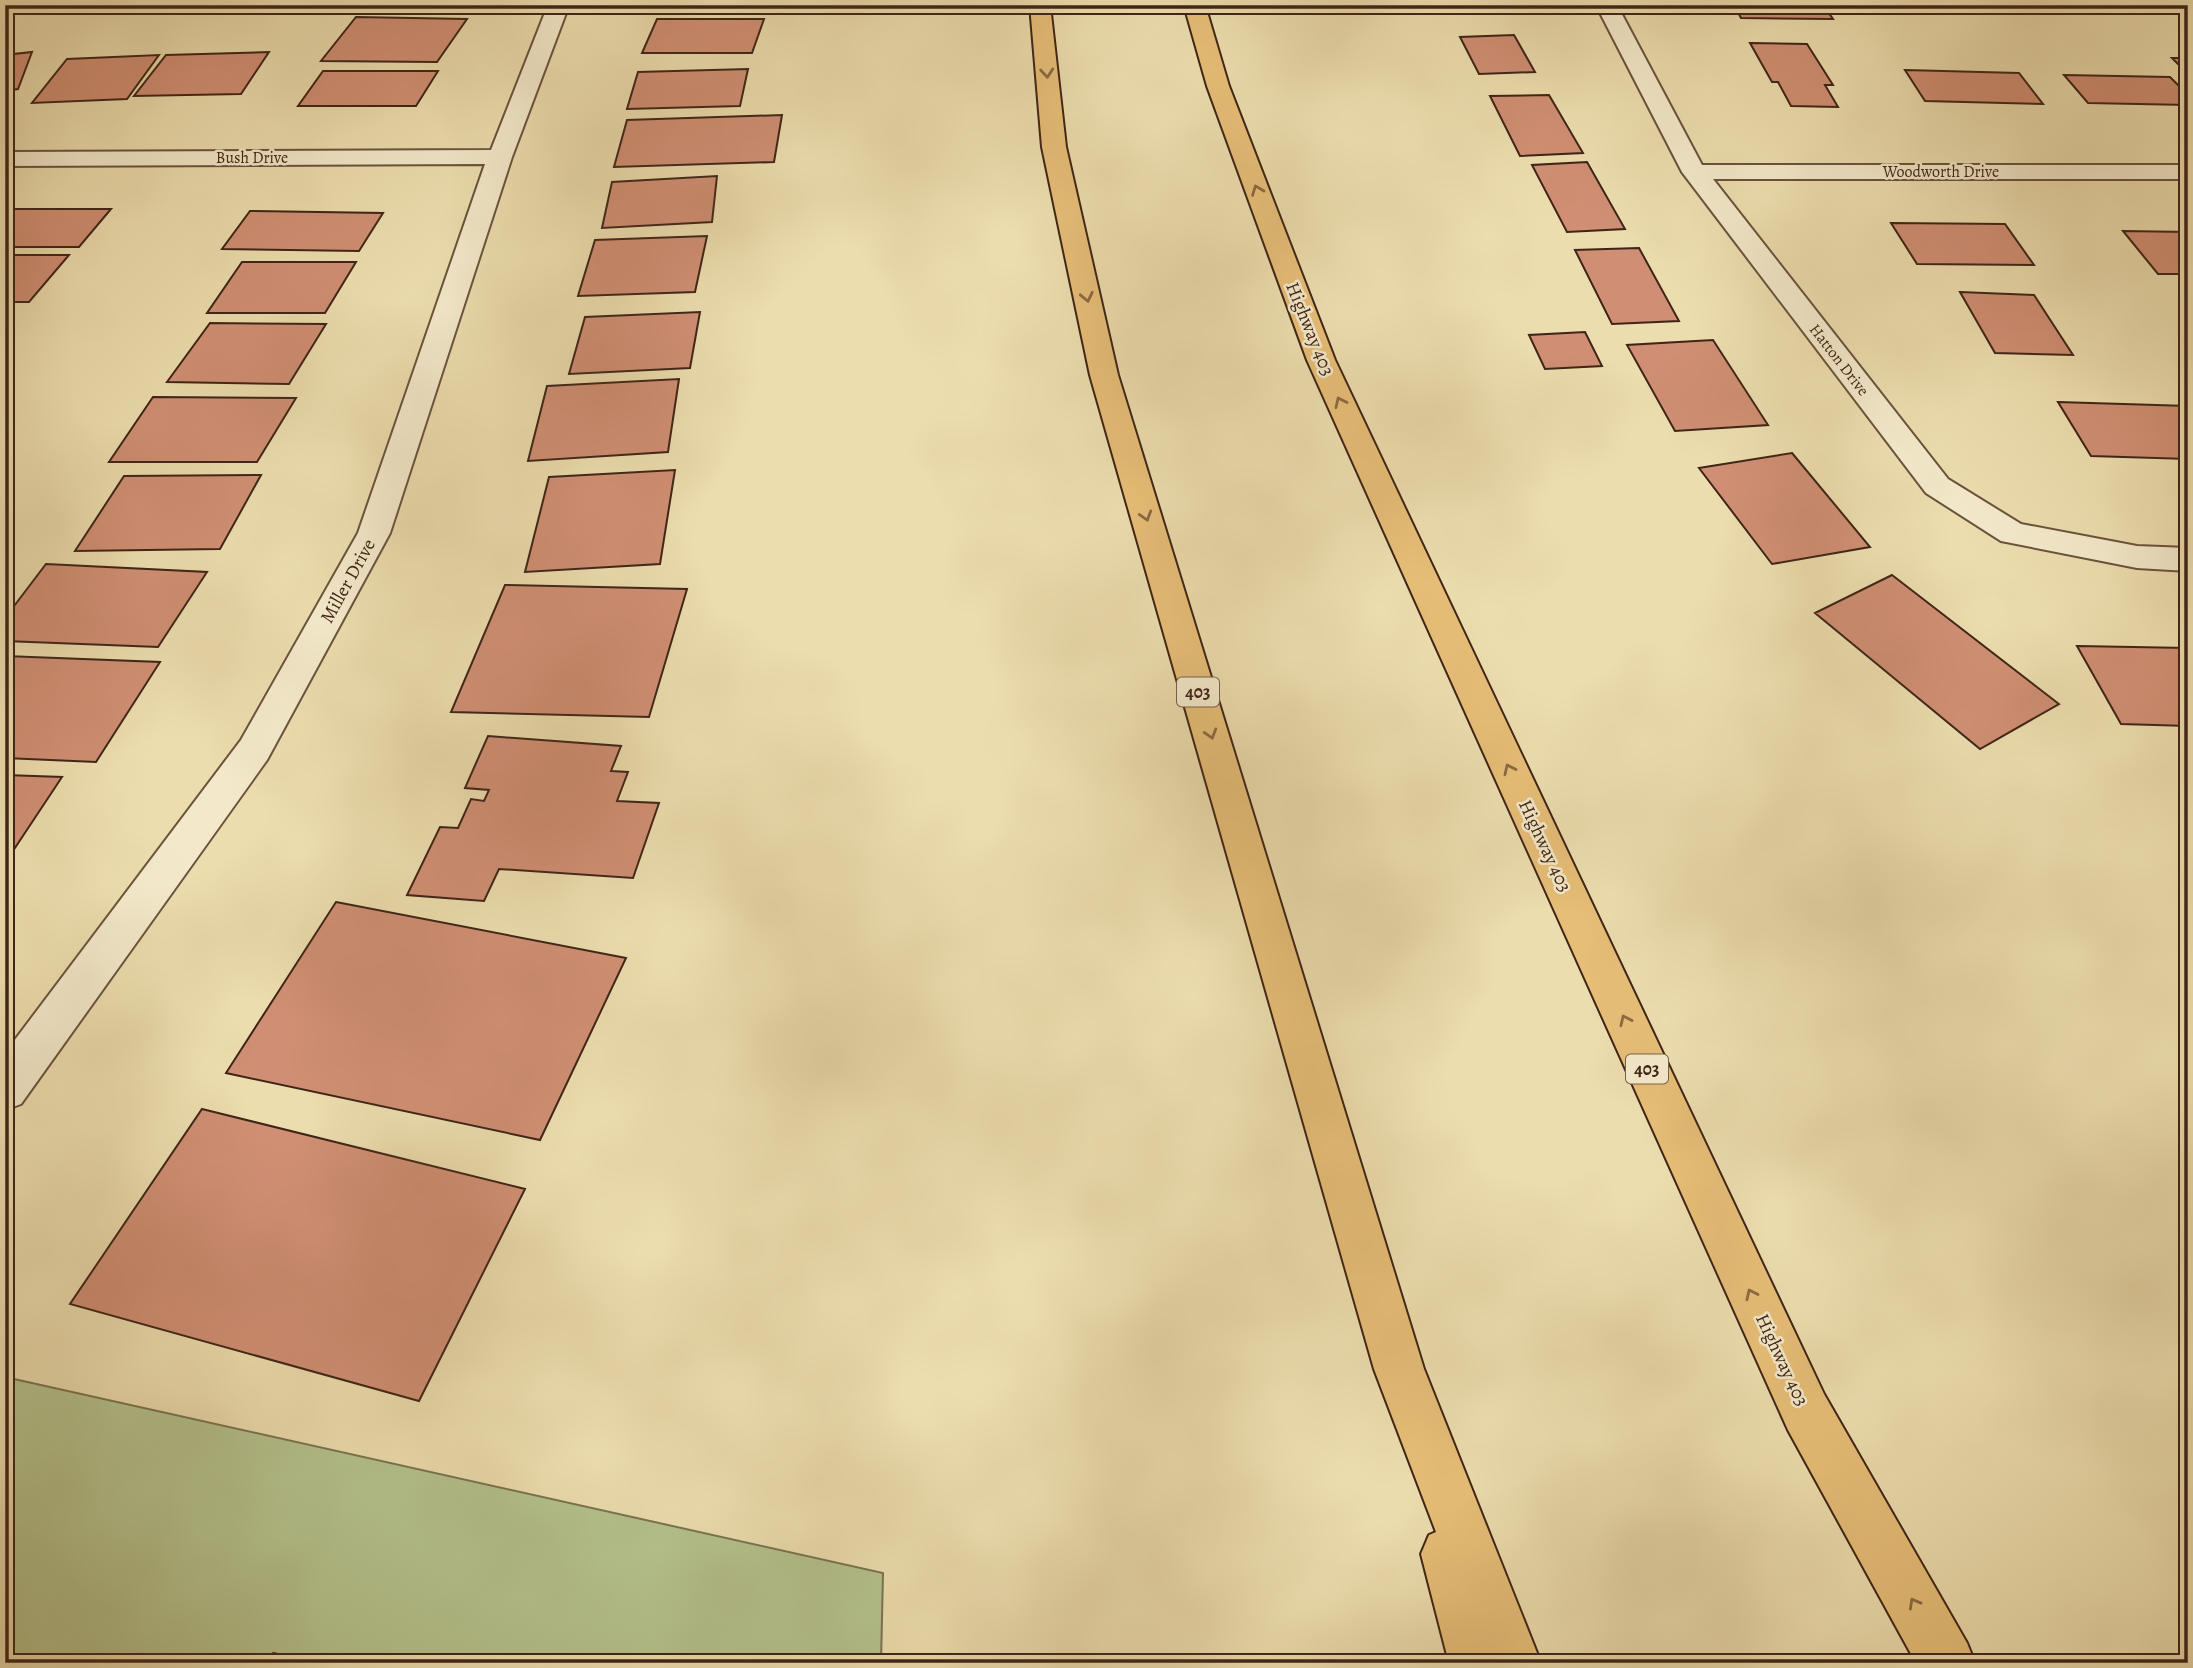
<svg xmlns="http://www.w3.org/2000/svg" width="2193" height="1668" font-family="Alegreya,serif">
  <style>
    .green { fill: #b4c28d; stroke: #7a7452; stroke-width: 2 }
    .building { fill: #d08f74; stroke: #3f2517; stroke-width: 2 }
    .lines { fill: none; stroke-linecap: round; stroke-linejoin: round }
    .minor-casing { stroke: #6a533d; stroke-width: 4 }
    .highway-casing { stroke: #3f2517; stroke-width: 4 }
    .path { stroke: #3f2517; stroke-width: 5; stroke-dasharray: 7 4.5; stroke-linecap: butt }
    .minor { fill: #f3e9ca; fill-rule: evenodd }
    .highway { fill: #e6be77; fill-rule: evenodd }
    .oneway { stroke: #8a6a42 }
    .labels { text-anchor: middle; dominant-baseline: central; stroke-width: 5; stroke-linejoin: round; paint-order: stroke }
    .far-street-label { font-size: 16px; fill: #3f2517; stroke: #f3e9ca }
    .shield { fill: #f3e9ca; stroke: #75604d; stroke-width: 2 }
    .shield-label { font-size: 18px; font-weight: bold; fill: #3f2517 }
    .street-label { font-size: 19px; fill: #3f2517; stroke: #f3e9ca }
  </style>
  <rect width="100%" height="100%" fill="#ecddae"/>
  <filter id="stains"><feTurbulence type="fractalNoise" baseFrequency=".00286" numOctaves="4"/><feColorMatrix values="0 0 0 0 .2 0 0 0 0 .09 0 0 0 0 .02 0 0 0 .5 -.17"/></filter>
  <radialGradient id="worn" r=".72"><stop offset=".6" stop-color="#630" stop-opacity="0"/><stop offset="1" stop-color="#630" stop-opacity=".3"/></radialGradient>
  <path class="green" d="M 5,1377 L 883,1573 L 881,1663 L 5,1663 Z"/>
  <path class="building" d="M 661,5 L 710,5 L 709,9 L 659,11 Z
    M 1457,5 L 1507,5 L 1511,12 L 1462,14 Z
    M 1734,5 L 1823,5 L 1833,19 L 1741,18 Z
    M 356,17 L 467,19 L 437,62 L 321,61 Z
    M 657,19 L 764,19 L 752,53 L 642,53 Z
    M 1514,35 L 1535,72 L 1479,74 L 1460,37 Z
    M 1750,43 L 1807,44 L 1833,85 L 1825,85 L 1838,107 L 1791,106 L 1778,82 L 1772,82 Z
    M 32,52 L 18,89 L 5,91 L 5,55 Z
    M 269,52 L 241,94 L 134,96 L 166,55 Z
    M 159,55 L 127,99 L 32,103 L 67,59 Z
    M 2172,58 L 2188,58 L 2188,74 Z
    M 748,69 L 740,106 L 627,109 L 638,72 Z
    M 1905,70 L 2019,73 L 2043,104 L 1925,101 Z
    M 323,71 L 438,71 L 416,106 L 298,106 Z
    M 2064,75 L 2170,77 L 2188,95 L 2188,105 L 2088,103 Z
    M 1549,95 L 1583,153 L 1520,156 L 1490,96 Z
    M 782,115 L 774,162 L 614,167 L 627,120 Z
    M 1587,162 L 1625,229 L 1567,232 L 1532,165 Z
    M 717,176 L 712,222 L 602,228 L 612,182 Z
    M 5,209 L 111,209 L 79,247 L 5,247 Z
    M 250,211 L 383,213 L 359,251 L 222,249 Z
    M 1891,223 L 2005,224 L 2034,265 L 1917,264 Z
    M 2123,231 L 2188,232 L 2188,274 L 2158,274 Z
    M 707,236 L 695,292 L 578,296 L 595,240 Z
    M 1639,248 L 1679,321 L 1612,324 L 1575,250 Z
    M 5,255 L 69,255 L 29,302 L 5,302 Z
    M 242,262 L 356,262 L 325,313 L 207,313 Z
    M 1960,292 L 2034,295 L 2073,355 L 1995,353 Z
    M 700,312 L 690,368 L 569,374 L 585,317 Z
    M 210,323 L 326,324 L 289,384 L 167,382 Z
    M 1585,332 L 1602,366 L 1545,369 L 1529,335 Z
    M 1713,340 L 1768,425 L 1675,431 L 1627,345 Z
    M 679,379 L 668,452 L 528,461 L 547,386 Z
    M 153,397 L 296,398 L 257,462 L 109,462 Z
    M 2058,402 L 2188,406 L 2188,459 L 2091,456 Z
    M 1792,453 L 1870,547 L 1772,564 L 1699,468 Z
    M 675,470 L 660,564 L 525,572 L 549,477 Z
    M 261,475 L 220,549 L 75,551 L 124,476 Z
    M 46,564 L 207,572 L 158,647 L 5,641 L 5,618 Z
    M 1892,575 L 2059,704 L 1980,749 L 1815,613 Z
    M 505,585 L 687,589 L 649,717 L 451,712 Z
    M 2077,646 L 2188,648 L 2188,726 L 2121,724 Z
    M 5,656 L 160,662 L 96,762 L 5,758 Z
    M 488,736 L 621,746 L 611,771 L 628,772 L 617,801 L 659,803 L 633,878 L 499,869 L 484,901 L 407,895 L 440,827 L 458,828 L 471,799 L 484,801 L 489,790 L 465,788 Z
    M 5,775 L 62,777 L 5,863 Z
    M 336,902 L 626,958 L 540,1140 L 226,1073 Z
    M 202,1109 L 525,1189 L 419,1401 L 70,1304 Z"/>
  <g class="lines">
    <g class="minor-casing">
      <path id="minor" d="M 548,5 L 569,5 L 512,157 L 390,533 L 267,760 L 21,1104 L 5,1110 L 5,1053 L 241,740 L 358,533 L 485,164 L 5,166 L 5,152 L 491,150 Z
        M 1596,5 L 1617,5 L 1702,165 L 2188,165 L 2188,179 L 1713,179 L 1948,479 L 2021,524 L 2137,546 L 2188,548 L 2188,571 L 2137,568 L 2001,541 L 1926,493 L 1682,172 Z"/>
    </g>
    <g class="highway-casing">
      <path id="highway" d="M 1030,5 L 1050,5 L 1066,147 L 1118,375 L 1424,1369 L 1541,1663 L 1449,1663 L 1421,1554 L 1429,1535 L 1436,1532 L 1374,1369 L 1090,375 L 1042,147 Z
        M 1184,5 L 1205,5 L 1229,86 L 1335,360 L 1824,1394 L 1967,1643 L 1975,1663 L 1916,1663 L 1788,1430 L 1307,360 L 1207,86 Z"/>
    </g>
    <path class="path" d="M 5,1658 L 8,1663
      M 251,1663 L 271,1654 L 315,1663"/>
    <use href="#minor" class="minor"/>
    <use href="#highway" class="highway"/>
  </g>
  <defs><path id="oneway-chevron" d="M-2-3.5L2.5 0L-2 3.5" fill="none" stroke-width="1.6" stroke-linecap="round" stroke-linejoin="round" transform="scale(1.75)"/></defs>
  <g class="oneway">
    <use href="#oneway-chevron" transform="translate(1047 73) rotate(85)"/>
    <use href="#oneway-chevron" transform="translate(1257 190) rotate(-111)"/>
    <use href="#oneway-chevron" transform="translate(1087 297) rotate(78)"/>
    <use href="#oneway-chevron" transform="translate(1340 402) rotate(-115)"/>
    <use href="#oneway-chevron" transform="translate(1146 516) rotate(73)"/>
    <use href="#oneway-chevron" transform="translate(1211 734) rotate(73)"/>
    <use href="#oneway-chevron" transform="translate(1509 769) rotate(-115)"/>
    <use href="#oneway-chevron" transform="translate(1625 1020) rotate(-115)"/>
    <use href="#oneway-chevron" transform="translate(1751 1294) rotate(-115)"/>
    <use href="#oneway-chevron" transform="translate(1914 1603) rotate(-119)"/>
  </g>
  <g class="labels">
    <g class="far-street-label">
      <text x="252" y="158">Bush Drive</text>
      <text x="1941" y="172">Woodworth Drive</text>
      <text transform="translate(1839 360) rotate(52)">Hatton Drive</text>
    </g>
    <g class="shield">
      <rect x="1177" y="677.5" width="42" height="29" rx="5"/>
      <rect x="1626" y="1054.5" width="42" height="29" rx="5"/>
    </g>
    <g class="shield-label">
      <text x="1198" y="692">403</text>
      <text x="1647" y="1069">403</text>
    </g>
    <g class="street-label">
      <text transform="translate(1310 329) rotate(68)">Highway 403</text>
      <text transform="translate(348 581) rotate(-61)">Miller Drive</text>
      <text transform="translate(1545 846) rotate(65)">Highway 403</text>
      <text transform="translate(1782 1360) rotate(65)">Highway 403</text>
    </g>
  </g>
  <rect width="2193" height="1668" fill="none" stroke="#ecddae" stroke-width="28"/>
  <rect x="7" y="7" width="2179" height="1654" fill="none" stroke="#3f2517" stroke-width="3.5"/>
  <rect x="14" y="14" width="2165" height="1640" fill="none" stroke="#3f2517" stroke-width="2"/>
  <rect width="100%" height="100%" filter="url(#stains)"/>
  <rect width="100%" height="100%" fill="url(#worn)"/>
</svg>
